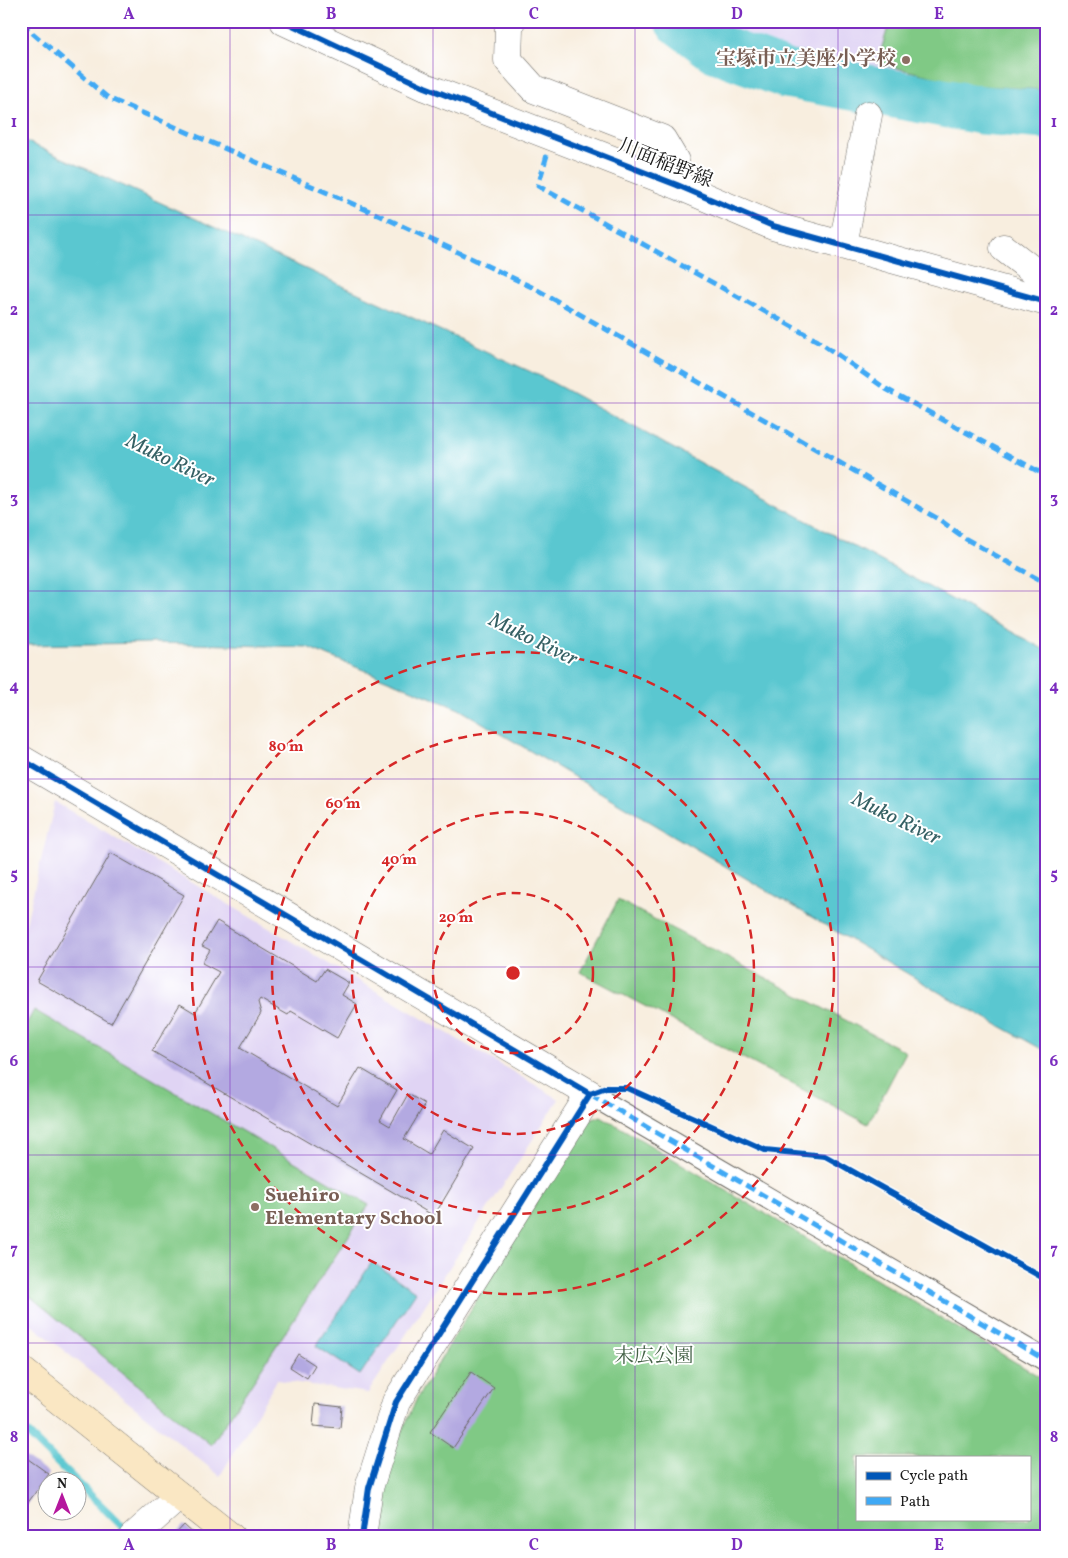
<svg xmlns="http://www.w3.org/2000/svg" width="1068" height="1558" font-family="Vollkorn,'Noto Serif JP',serif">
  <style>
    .built { fill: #e0d4f4 }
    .green { fill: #80c985; stroke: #4e7250; fill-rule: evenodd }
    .water { fill: #5ac7d0; stroke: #3b7276 }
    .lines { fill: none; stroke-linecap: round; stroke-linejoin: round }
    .stream { stroke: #5ac7d0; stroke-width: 8 }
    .river { stroke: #5ac7d0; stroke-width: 49 }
    .building { fill: #b3a9e1 }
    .pedestrian-casing { stroke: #696660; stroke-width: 23 }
    .minor-casing { stroke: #696660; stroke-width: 29 }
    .secondary-casing { stroke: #696660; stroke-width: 29 }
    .path { stroke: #696660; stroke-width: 3; stroke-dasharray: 1 4; stroke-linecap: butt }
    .pedestrian { stroke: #fff; stroke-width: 21 }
    .minor { stroke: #fff; stroke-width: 28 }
    .secondary { stroke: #fae7c3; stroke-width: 28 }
    .quiet { stroke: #3fa9f5; stroke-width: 5; stroke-dasharray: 10 5; stroke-linecap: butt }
    .cycleway-casing { stroke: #fff; stroke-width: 9 }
    .cycleway { stroke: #0057b8; stroke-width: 6 }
    .grid { fill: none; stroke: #7b2cbf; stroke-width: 1; stroke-opacity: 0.55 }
    .ring { fill: none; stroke: #d62828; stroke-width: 2.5; stroke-dasharray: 9 6 }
    .education-dot { fill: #8d6e63; stroke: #fff; stroke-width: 2 }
    .labels { text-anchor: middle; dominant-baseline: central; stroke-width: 4; stroke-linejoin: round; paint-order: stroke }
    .education-label { font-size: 20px; font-weight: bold; fill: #785e54; stroke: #fff; text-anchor: end }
    .street-label { font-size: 20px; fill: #1c1c1c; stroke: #fff }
    .park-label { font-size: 20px; fill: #446146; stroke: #fff }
    .water-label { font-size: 21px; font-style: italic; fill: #356064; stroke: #fff }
    .centre { fill: #d62828; stroke: #fff; stroke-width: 2.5 }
    .ring-label { font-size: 15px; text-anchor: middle; font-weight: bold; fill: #d62828; stroke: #fff; stroke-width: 4; stroke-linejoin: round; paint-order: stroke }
    .neatline { fill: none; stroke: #7b2cbf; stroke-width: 2 }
    .grid-label { font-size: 16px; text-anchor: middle; font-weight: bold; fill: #7b2cbf }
  </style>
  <rect width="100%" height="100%" fill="#fff"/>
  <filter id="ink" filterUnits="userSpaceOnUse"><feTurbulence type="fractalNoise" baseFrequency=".02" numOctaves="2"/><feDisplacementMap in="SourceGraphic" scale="10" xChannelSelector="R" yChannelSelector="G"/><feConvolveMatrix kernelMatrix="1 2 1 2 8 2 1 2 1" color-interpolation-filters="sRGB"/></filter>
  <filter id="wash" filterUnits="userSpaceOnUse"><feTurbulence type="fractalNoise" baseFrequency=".0096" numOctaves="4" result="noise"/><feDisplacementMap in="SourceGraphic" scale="20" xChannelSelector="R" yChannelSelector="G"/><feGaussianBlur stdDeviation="1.12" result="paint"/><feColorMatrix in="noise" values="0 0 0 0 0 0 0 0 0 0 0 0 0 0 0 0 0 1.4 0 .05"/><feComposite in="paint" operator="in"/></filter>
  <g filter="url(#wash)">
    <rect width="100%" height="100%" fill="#f8eedf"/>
    <path class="built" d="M 692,21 L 1047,21 L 1047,106 L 929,98 L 789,68 L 742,53 Z
      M 55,802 L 559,1099 L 368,1393 L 277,1380 L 220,1476 L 21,1316 L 21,944 Z"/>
    <path class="green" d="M 890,21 L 1047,21 L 1047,90 L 966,85 L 877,63 Z
      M 618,900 L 906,1052 L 868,1124 L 580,972 Z
      M 34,1010 L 369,1205 L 211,1445 L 21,1289 L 21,1034 Z
      M 601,1116 L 1047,1381 L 1047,1537 L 369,1537 L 380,1481 L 417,1398 L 585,1122 ZM 857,1457 L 1029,1457 L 1029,1519 L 857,1519 Z"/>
    <path class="water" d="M 21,139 L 540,376 L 1047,651 L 1047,1052 L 942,994 L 459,709 L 307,647 L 154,643 L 21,645 Z
      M 372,1262 L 416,1292 L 360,1375 L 316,1346 Z"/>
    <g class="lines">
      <path class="stream" d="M 21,1427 L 75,1480
        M 78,1483 L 124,1528"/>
      <path class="river" d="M 679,21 L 715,48 L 786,74 L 981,110 L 1047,115"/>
    </g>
    <g id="blocks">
      <path class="building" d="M 21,828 L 28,830 L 22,852 L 21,852 Z
        M 111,853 L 184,895 L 111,1023 L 37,981 Z
        M 217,921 L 317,981 L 325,969 L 349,983 L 342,995 L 357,1004 L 337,1038 L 291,1011 L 288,1015 L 260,999 L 258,1002 L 261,1013 L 240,1048 L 337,1106 L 360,1068 L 397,1090 L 380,1120 L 390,1126 L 408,1094 L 425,1104 L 404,1139 L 429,1154 L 443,1130 L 474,1149 L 434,1216 L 152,1051 L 180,1004 L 195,1013 L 219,972 L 202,963 L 210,950 L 202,946 Z
        M 298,1354 L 315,1365 L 307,1378 L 290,1367 Z
        M 471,1372 L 494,1388 L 453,1448 L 430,1432 Z
        M 315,1404 L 342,1407 L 340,1428 L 313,1426 Z
        M 21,1454 L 49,1474 L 21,1512 Z
        M 184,1525 L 197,1537 L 173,1537 Z"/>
    </g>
  </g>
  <g filter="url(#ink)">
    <use href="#blocks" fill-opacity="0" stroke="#696660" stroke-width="1"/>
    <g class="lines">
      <g class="pedestrian-casing">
        <path id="pedestrian" d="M 590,1094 L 1047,1361"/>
      </g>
      <g class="minor-casing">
        <path id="minor" d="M 284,21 L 425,87 L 677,185 L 773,226 L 1047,302
          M 511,21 L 509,28 L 508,60 L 534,89 L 662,139 L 675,161 L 677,185
          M 843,245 L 868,115
          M 1004,248 L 1040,276 L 1047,276
          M 21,759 L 590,1094 L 396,1402 L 369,1488 L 362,1537
          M 133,1537 L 179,1496"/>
      </g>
      <g class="secondary-casing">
        <path id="secondary" d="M 21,1370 L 231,1537"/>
      </g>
      <path class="path" d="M 149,21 L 159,27
        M 645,1096 L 765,1150 L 825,1156 L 1047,1280"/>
      <use href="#pedestrian" class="pedestrian"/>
      <use href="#minor" class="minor"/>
      <use href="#secondary" class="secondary"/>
      <path class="quiet" d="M 21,23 L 108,98 L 381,216 L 534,288 L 940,520 L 966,539 L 1047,584
        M 547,155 L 538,186 L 818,341 L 886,389 L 1047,476
        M 590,1094 L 1047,1361"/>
      <g class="cycleway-casing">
        <path id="cycleway" d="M 284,21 L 425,87 L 677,185 L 773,226 L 1047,302
          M 21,759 L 590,1094
          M 362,1537 L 369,1488 L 396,1402 L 590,1094 L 606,1088 L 627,1088 L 765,1150 L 825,1156 L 1047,1280"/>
      </g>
      <use href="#cycleway" class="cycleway"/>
    </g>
  </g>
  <path class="grid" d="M 230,21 L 230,1537M 433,21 L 433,1537M 635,21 L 635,1537M 838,21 L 838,1537M 21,215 L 1047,215M 21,403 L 1047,403M 21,591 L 1047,591M 21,779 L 1047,779M 21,967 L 1047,967M 21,1155 L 1047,1155M 21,1343 L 1047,1343"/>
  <g class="ring">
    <circle cx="513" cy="973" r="80"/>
    <circle cx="513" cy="973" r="161"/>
    <circle cx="513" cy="973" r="241"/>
    <circle cx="513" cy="973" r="321"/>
  </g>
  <g class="education-dot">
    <circle cx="906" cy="60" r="5"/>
    <circle cx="255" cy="1207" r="5"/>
  </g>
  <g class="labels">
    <g class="education-label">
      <text x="896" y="60">宝塚市立美座小学校</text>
      <text x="265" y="1196" text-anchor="start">Suehiro<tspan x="265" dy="23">Elementary School</tspan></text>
    </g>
    <g class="street-label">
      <text transform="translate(665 164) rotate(22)">川面稲野線</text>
    </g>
    <g class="park-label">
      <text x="654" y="1357">末広公園</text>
    </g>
    <g class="water-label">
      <text transform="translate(170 461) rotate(26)">Muko River</text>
      <text transform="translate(533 640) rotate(26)">Muko River</text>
      <text transform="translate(896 819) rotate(26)">Muko River</text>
    </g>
  </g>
  <circle cx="513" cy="973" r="8" class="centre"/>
  <g class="ring-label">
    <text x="286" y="751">80 m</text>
    <text x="343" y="808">60 m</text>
    <text x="399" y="864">40 m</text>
    <text x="456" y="922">20 m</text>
  </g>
  <rect width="1068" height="1558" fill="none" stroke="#fff" stroke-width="55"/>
  <rect x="856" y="1456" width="175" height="65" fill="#ffffff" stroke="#a4a4a4"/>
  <rect x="866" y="1472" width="25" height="8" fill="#0057b8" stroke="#a4a4a4"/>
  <text x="900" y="1480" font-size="15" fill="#1c1c1c">Cycle path</text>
  <rect x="866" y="1497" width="25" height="8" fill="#3fa9f5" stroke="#a4a4a4"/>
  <text x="900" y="1506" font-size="15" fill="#1c1c1c">Path</text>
  <g transform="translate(62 1496)"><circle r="24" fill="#ffffff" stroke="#a4a4a4"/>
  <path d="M0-4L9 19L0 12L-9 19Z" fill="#b5179e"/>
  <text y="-8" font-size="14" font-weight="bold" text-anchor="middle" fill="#1c1c1c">N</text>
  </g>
  <rect x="28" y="28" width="1012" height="1502" class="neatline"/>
  <g class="grid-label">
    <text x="129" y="19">A</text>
    <text x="331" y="19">B</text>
    <text x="534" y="19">C</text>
    <text x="737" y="19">D</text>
    <text x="939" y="19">E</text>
    <text x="14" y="127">1</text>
    <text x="1054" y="127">1</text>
    <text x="14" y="315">2</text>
    <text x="1054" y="315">2</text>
    <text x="14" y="503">3</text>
    <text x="1054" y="503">3</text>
    <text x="14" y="691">4</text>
    <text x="1054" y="691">4</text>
    <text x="14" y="879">5</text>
    <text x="1054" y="879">5</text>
    <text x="14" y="1066">6</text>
    <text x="1054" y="1066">6</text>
    <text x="14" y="1254">7</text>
    <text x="1054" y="1254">7</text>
    <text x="14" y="1442">8</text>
    <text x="1054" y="1442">8</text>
    <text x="129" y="1550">A</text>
    <text x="331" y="1550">B</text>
    <text x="534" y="1550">C</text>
    <text x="737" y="1550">D</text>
    <text x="939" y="1550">E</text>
  </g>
</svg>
